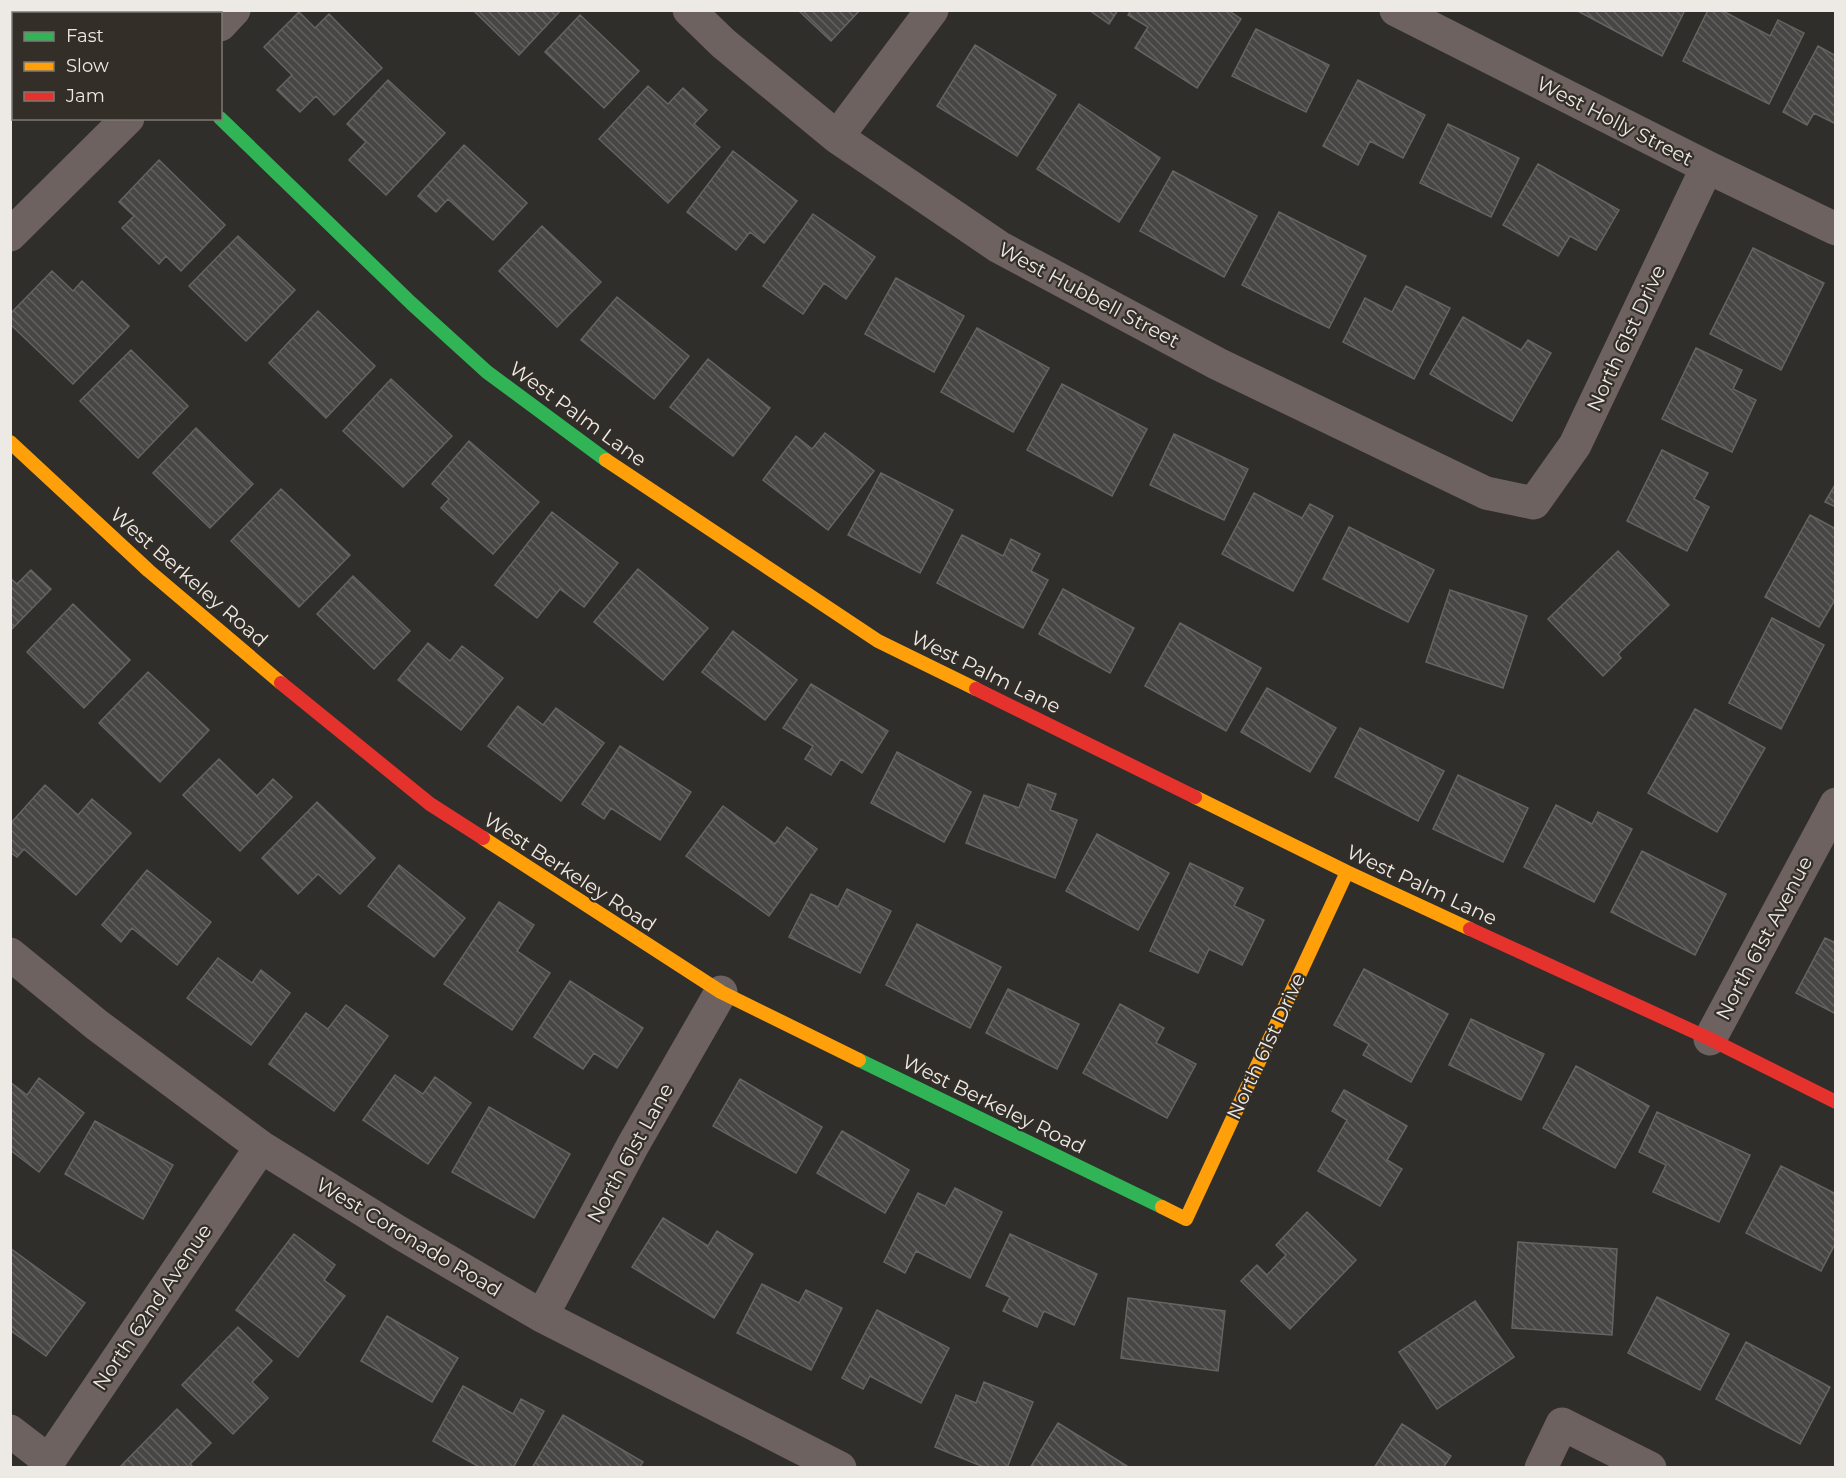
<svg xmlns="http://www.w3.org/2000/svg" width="1846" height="1478" font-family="Montserrat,sans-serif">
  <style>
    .building { fill: url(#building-back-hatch); stroke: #666462; stroke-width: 1.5 }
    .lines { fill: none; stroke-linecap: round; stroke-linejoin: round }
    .street { stroke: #6e6261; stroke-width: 33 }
    .fast { stroke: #30b455; stroke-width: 14 }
    .slow { stroke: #ff9f0a; stroke-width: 14 }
    .jam { stroke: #e5322d; stroke-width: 14 }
    .labels { text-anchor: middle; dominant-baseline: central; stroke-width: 4.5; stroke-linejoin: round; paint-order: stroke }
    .street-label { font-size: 20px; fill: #ede9e5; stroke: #332e28 }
  </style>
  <defs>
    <pattern id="building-back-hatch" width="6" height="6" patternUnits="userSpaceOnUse" patternTransform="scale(1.5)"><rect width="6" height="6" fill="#484644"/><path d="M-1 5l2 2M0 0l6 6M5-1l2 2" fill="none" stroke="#63615f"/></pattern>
  </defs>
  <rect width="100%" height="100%" fill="#302e2b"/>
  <path class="building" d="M 10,10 L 90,10 L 91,12 L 14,14 L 14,53 L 10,50 Z
    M 473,10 L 561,10 L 519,55 Z
    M 798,10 L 860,10 L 831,41 Z
    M 1089,10 L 1118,10 L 1109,24 Z
    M 1131,10 L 1228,10 L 1241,19 L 1197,88 L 1135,48 L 1148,27 L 1128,15 Z
    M 1576,10 L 1685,10 L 1662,56 Z
    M 1708,10 L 1721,10 L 1770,36 L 1778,20 L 1804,33 L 1769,104 L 1683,61 Z
    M 299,12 L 315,28 L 329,14 L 382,68 L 334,115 L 316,96 L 300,112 L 277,90 L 292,75 L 264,47 Z
    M 580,15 L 639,71 L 604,108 L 545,52 Z
    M 1256,29 L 1329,65 L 1306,112 L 1232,76 Z
    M 975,45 L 1056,95 L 1017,156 L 937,106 Z
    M 1818,46 L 1836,56 L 1836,124 L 1814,113 L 1807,125 L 1783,112 Z
    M 10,78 L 14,81 L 14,114 L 10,117 Z
    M 388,80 L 445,133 L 386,195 L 349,160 L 366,142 L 347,124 Z
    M 1358,80 L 1425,115 L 1403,158 L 1370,141 L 1358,165 L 1323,146 Z
    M 648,86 L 668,104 L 683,88 L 707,110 L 694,124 L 720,147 L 668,203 L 599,139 Z
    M 1079,104 L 1160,158 L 1119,222 L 1037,169 Z
    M 1448,124 L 1519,158 L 1491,217 L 1420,183 Z
    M 464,145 L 527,203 L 493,240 L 448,199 L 436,212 L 418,196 Z
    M 733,151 L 797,201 L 764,243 L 750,232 L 736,250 L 687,212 Z
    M 159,160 L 225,225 L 181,271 L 166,256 L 159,264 L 122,228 L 134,216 L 119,202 Z
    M 1538,164 L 1619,210 L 1596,250 L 1570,236 L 1558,256 L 1503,225 Z
    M 1173,171 L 1257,216 L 1224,277 L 1140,231 Z
    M 1279,212 L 1366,256 L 1329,328 L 1242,285 Z
    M 813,214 L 875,257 L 846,299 L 824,283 L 803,314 L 763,286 Z
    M 542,226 L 601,282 L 557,327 L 499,271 Z
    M 238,236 L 295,290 L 246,341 L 189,286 Z
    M 1753,248 L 1824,283 L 1781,370 L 1710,334 Z
    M 52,271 L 73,291 L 82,281 L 129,326 L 73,384 L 10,324 L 10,314 Z
    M 896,278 L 964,316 L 934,372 L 865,334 Z
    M 1406,286 L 1450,308 L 1414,379 L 1343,342 L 1365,298 L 1392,312 Z
    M 617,297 L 689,356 L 654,399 L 581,340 Z
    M 318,311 L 375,366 L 326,418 L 269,363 Z
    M 1463,317 L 1521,350 L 1528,340 L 1551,353 L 1512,421 L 1430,374 Z
    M 977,328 L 1049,368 L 1013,432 L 941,392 Z
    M 1696,348 L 1742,370 L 1733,389 L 1756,400 L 1732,452 L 1662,419 Z
    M 131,350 L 188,406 L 138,458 L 80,401 Z
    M 708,359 L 770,408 L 733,456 L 670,407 Z
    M 391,379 L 452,436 L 403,487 L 343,431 Z
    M 1062,384 L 1147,429 L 1112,496 L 1027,450 Z
    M 196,428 L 253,484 L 210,528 L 153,473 Z
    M 825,433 L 874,471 L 828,530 L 763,480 L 796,436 L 812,449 Z
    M 1174,434 L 1248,469 L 1224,520 L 1150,485 Z
    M 469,441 L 539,502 L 493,554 L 441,508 L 449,499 L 432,484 Z
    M 1662,450 L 1708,473 L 1694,499 L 1709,507 L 1687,551 L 1627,521 Z
    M 881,473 L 953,510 L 920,573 L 848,535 Z
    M 1836,483 L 1836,507 L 1825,502 Z
    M 281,489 L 350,555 L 299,607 L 231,541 Z
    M 1254,493 L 1302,518 L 1310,504 L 1333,516 L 1293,591 L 1222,554 Z
    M 552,512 L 618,563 L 584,607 L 560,589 L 537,618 L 495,585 Z
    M 1810,515 L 1836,529 L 1836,598 L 1819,627 L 1765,597 Z
    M 1349,527 L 1434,570 L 1408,622 L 1323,579 Z
    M 962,535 L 1003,556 L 1011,539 L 1040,554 L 1031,571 L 1048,580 L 1023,628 L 937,583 Z
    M 1618,551 L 1669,605 L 1618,654 L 1621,658 L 1603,676 L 1548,619 Z
    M 638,569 L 708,628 L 663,680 L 594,622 Z
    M 31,570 L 51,589 L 10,631 L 10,578 L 17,584 Z
    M 353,576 L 410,631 L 374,669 L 317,614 Z
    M 1063,589 L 1134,628 L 1110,673 L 1039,634 Z
    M 1450,590 L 1527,616 L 1503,688 L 1426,662 Z
    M 73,604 L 130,660 L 84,708 L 27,652 Z
    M 1772,618 L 1824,645 L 1781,729 L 1729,703 Z
    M 1180,623 L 1261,668 L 1226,731 L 1145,686 Z
    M 733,631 L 797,680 L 765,720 L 702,672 Z
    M 428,643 L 450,661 L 462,646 L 503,678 L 461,730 L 398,680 Z
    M 148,672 L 209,730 L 160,782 L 99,723 Z
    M 811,684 L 888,731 L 862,773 L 841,759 L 831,775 L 805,759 L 813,746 L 783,728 Z
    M 1267,688 L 1336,728 L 1310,772 L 1241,732 Z
    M 518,706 L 543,725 L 556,708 L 604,743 L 561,801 L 488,746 Z
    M 1695,709 L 1765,748 L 1717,832 L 1648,793 Z
    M 1360,728 L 1444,771 L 1418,821 L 1335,777 Z
    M 620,746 L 691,792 L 660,840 L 611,808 L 604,819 L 582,804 Z
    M 897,752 L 971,792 L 944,842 L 871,803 Z
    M 219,759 L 257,796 L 273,779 L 292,797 L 240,851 L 183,795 Z
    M 1458,775 L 1528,808 L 1503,862 L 1433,829 Z
    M 1028,784 L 1056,794 L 1050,810 L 1077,820 L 1055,878 L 966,843 L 984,795 L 1019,808 Z
    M 45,785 L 78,815 L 92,799 L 131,833 L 76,895 L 24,849 L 17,857 L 10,852 L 10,824 Z
    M 317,802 L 375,858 L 340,894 L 318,874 L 298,894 L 262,858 Z
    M 1556,805 L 1592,824 L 1598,812 L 1632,829 L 1594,902 L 1524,867 Z
    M 723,806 L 775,844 L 787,827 L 817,849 L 769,916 L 686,856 Z
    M 1097,834 L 1169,873 L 1138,930 L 1066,891 Z
    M 1642,851 L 1726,894 L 1695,955 L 1611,912 Z
    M 1190,863 L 1243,888 L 1234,906 L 1264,920 L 1242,965 L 1209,949 L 1198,973 L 1150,951 Z
    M 399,865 L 465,918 L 434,957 L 368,906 Z
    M 147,870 L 211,922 L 177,965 L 132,928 L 121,942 L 102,925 Z
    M 847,889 L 891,911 L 860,973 L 789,937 L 811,894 L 838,907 Z
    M 499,902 L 534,925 L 517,951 L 550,973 L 512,1030 L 444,984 Z
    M 917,924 L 1001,967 L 970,1028 L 886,985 Z
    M 1825,938 L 1836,943 L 1836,1014 L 1796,993 Z
    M 218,958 L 252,983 L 261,970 L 290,993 L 251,1045 L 187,998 Z
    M 1364,969 L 1448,1014 L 1411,1082 L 1363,1055 L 1369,1044 L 1334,1025 Z
    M 570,981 L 643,1028 L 617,1068 L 594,1053 L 583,1069 L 534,1037 Z
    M 1008,989 L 1079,1024 L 1057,1069 L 986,1033 Z
    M 1120,1004 L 1164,1028 L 1156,1043 L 1196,1064 L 1167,1118 L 1083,1073 Z
    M 346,1005 L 388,1036 L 334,1111 L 269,1064 L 306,1013 L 328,1029 Z
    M 1471,1019 L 1544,1054 L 1521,1100 L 1449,1065 Z
    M 1576,1066 L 1649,1106 L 1615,1168 L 1543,1128 Z
    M 395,1075 L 423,1094 L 435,1077 L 471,1103 L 428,1164 L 363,1120 Z
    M 39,1078 L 84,1113 L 39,1172 L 10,1150 L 10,1082 L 27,1095 Z
    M 740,1079 L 822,1127 L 796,1173 L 713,1126 Z
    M 1344,1090 L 1407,1126 L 1387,1160 L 1402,1169 L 1380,1206 L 1318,1171 L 1347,1120 L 1332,1111 Z
    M 489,1107 L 570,1154 L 534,1218 L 452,1172 Z
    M 1657,1112 L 1750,1155 L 1719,1222 L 1653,1192 L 1666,1165 L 1639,1152 Z
    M 95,1121 L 173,1165 L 143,1219 L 65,1174 Z
    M 842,1131 L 909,1170 L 885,1213 L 817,1173 Z
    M 1781,1166 L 1836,1194 L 1836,1242 L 1821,1271 L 1746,1233 Z
    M 955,1188 L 1002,1212 L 970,1278 L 916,1251 L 905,1273 L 884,1262 L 918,1193 L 945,1206 Z
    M 1307,1212 L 1356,1260 L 1290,1329 L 1241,1281 L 1257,1265 L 1267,1275 L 1286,1255 L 1276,1245 Z
    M 663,1218 L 708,1246 L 717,1231 L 753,1254 L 714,1318 L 632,1267 Z
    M 294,1234 L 335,1265 L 324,1280 L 345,1296 L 298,1357 L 236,1310 Z
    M 1010,1234 L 1097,1274 L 1074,1325 L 1044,1311 L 1037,1327 L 1003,1311 L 1010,1297 L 986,1286 Z
    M 1518,1242 L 1617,1249 L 1612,1335 L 1512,1328 Z
    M 10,1248 L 85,1303 L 46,1356 L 10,1330 Z
    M 762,1284 L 799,1303 L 806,1290 L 842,1308 L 811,1370 L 737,1333 Z
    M 1657,1297 L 1729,1334 L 1700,1390 L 1628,1353 Z
    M 1128,1298 L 1225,1311 L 1218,1371 L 1121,1358 Z
    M 1475,1301 L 1514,1357 L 1437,1409 L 1399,1352 Z
    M 877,1310 L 949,1348 L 921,1403 L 870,1376 L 863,1389 L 842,1378 Z
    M 387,1316 L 458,1358 L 432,1402 L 361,1361 Z
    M 238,1327 L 272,1361 L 252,1382 L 268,1398 L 233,1434 L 182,1385 Z
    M 1746,1342 L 1830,1387 L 1800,1444 L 1716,1399 Z
    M 984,1382 L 1033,1402 L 1007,1468 L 986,1468 L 935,1447 L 956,1395 L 976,1403 Z
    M 463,1386 L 513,1414 L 521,1399 L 544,1411 L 513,1468 L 481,1468 L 433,1441 Z
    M 177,1409 L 211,1443 L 190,1464 L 194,1468 L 123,1468 L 121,1466 Z
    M 563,1415 L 643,1462 L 639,1468 L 532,1468 Z
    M 1058,1423 L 1127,1466 L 1126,1468 L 1030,1468 Z
    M 1402,1424 L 1451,1456 L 1443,1468 L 1374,1468 Z"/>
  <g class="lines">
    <path class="street" d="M 689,10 L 723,43 L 837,137 L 999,247 L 1218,364 L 1486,493 L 1534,503 L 1575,445 L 1707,167
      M 1396,10 L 1707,167 L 1836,229
      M 220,25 L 234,10
      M 837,137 L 932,10
      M 10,235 L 128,118
      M 10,954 L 97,1025 L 261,1147 L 400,1233 L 542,1316 L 840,1468
      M 1710,1039 L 1836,804
      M 542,1316 L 633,1145 L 721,992
      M 10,1431 L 49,1461
      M 44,1468 L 261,1147
      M 1541,1468 L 1562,1424 L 1650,1468"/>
    <path class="fast" d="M 220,118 L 411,303 L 487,372 L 606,460
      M 859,1060 L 1162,1207"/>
    <path class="slow" d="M 10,442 L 149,571 L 281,683
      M 606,460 L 878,641 L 976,689
      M 1195,797 L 1347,872 L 1470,929
      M 483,838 L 721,992 L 859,1060
      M 1162,1207 L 1186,1219 L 1347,872"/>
    <path class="jam" d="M 281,683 L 430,804 L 483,838
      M 976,689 L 1195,797
      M 1470,929 L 1710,1039 L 1836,1102"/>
  </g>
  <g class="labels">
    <g class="street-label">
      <text transform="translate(1615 121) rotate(27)">West Holly Street</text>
      <text transform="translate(1089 295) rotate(28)">West Hubbell Street</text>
      <text transform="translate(1626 338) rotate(-65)">North 61st Drive</text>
      <text transform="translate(578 414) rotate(36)">West Palm Lane</text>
      <text transform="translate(189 577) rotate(41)">West Berkeley Road</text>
      <text transform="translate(986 672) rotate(26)">West Palm Lane</text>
      <text transform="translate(570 872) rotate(33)">West Berkeley Road</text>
      <text transform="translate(1422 885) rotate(25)">West Palm Lane</text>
      <text transform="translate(1764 938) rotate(-62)">North 61st Avenue</text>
      <text transform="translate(1266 1046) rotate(-65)">North 61st Drive</text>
      <text transform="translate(994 1104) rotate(26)">West Berkeley Road</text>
      <text transform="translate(630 1153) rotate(-61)">North 61st Lane</text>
      <text transform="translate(409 1237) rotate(31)">West Coronado Road</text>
      <text transform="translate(152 1307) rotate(-56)">North 62nd Avenue</text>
    </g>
  </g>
  <rect width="1846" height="1478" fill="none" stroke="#ede9e5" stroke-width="24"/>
  <rect x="12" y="12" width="210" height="108" fill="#332e28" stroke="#7d7974" stroke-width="1.5"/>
  <rect x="24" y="32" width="30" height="9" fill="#30b455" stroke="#7d7974" stroke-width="1.5"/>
  <text x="66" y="42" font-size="18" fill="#ede9e5">Fast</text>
  <rect x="24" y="62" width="30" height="9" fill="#ff9f0a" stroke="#7d7974" stroke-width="1.5"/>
  <text x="66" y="72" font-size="18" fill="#ede9e5">Slow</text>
  <rect x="24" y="92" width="30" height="9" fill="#e5322d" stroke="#7d7974" stroke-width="1.5"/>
  <text x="66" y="102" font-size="18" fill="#ede9e5">Jam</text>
</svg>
